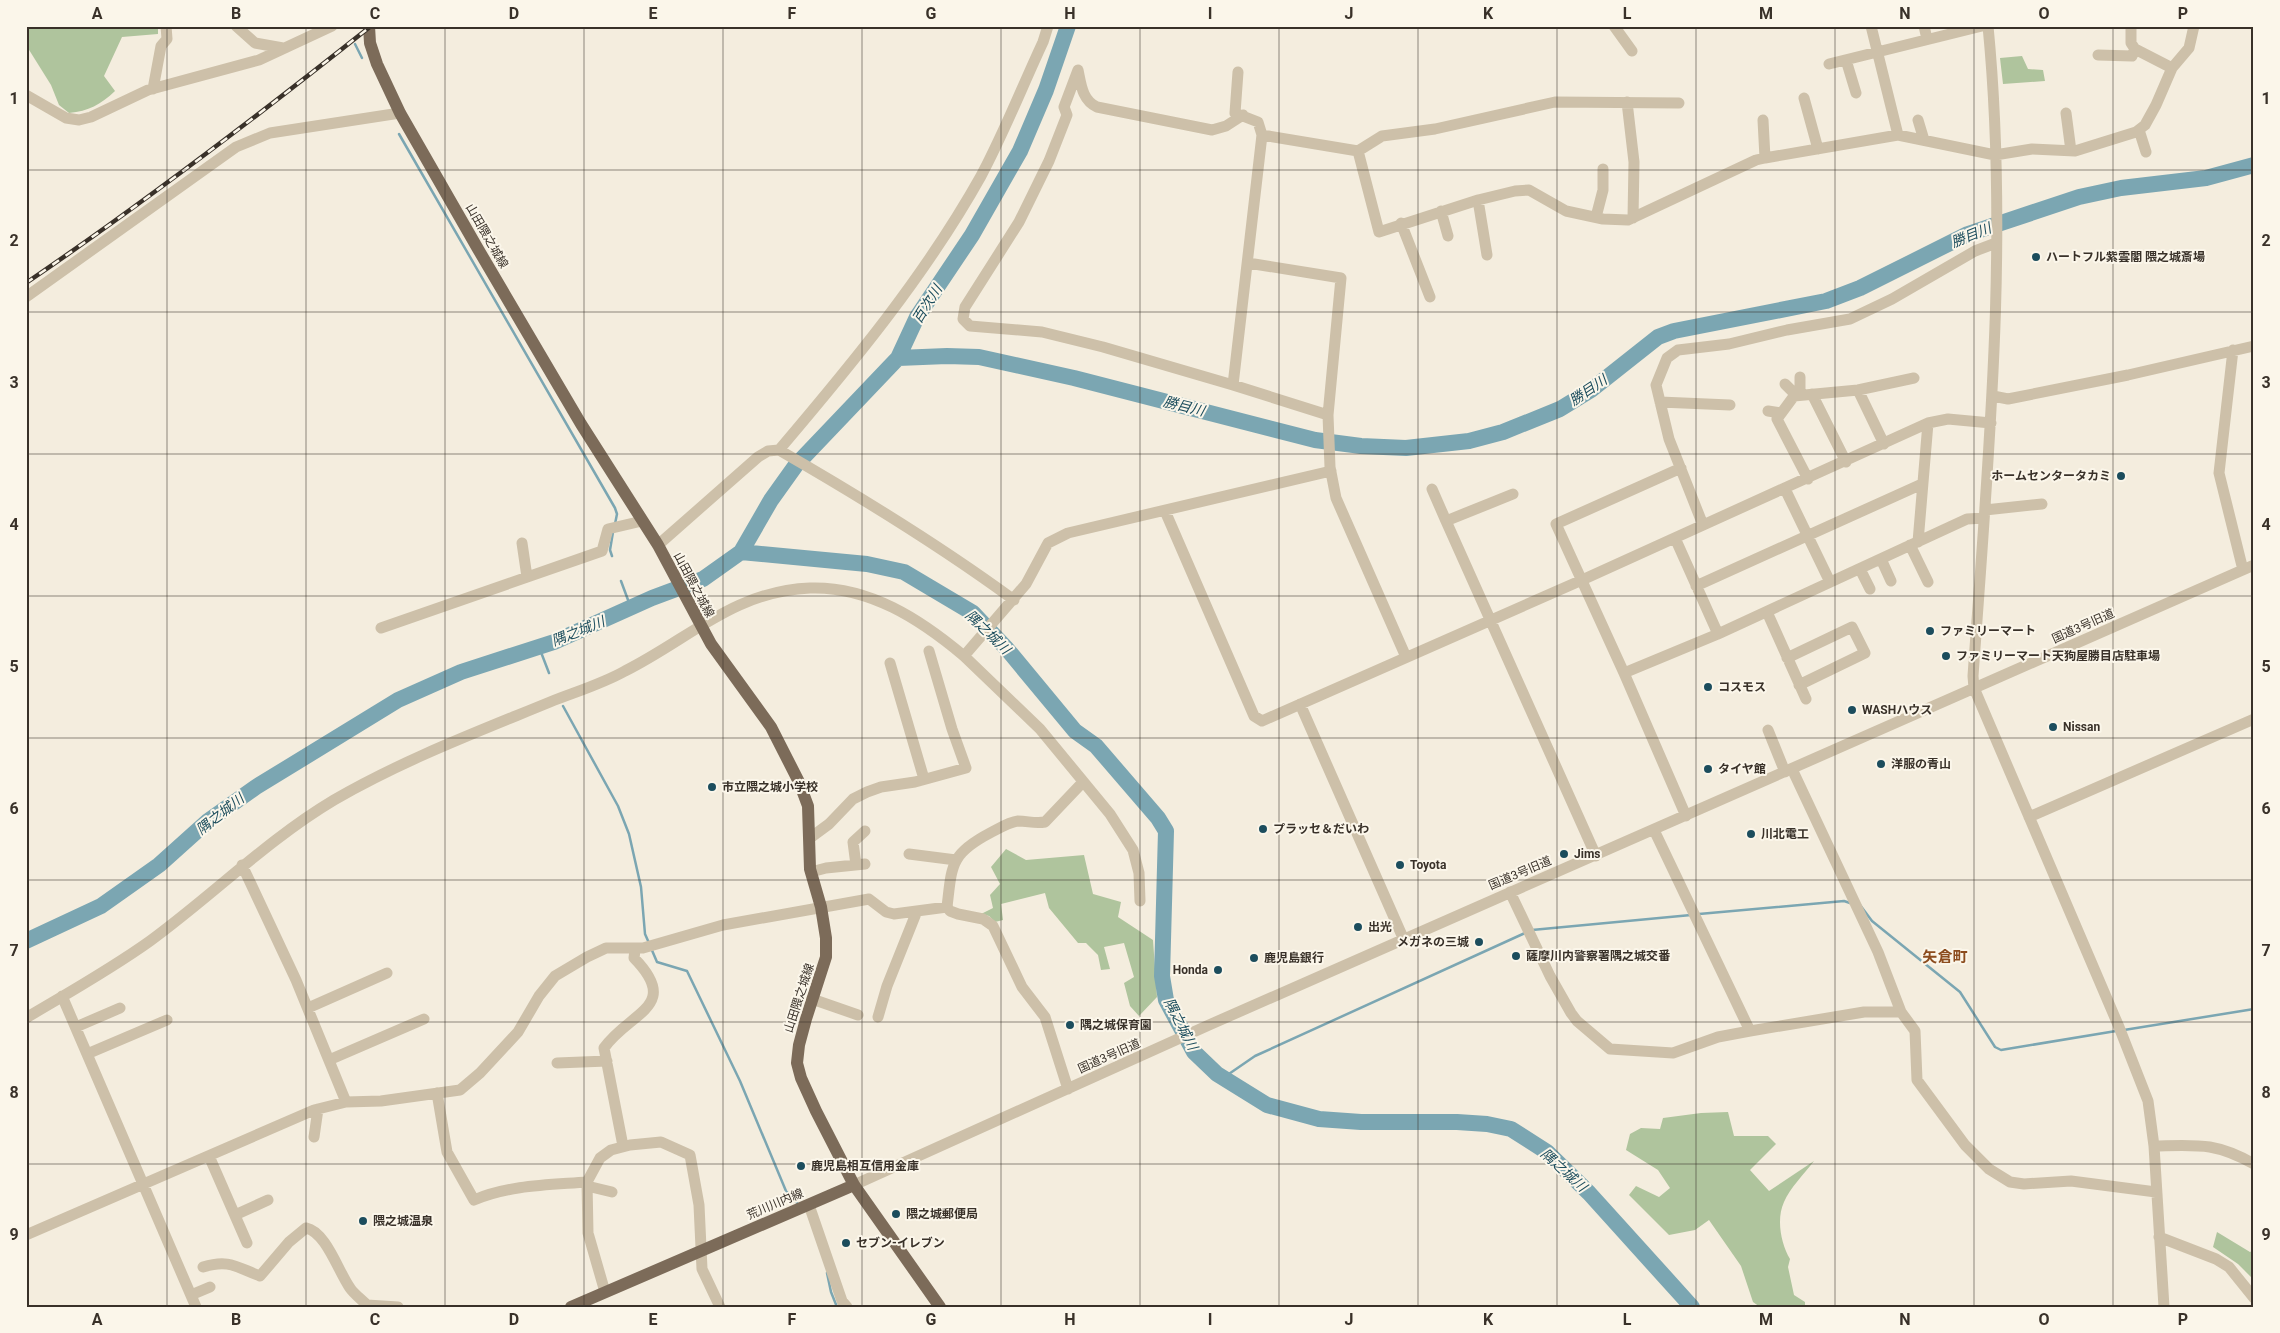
<svg xmlns="http://www.w3.org/2000/svg" width="2280" height="1333" font-family="Roboto,'Noto Sans JP',sans-serif">
  <style>
    .green { fill: #afc49d }
    .lines { fill: none; stroke-linecap: round; stroke-linejoin: round }
    .stream { stroke: #7ba6b2; stroke-width: 2.5 }
    .river { stroke: #7ba6b2; stroke-width: 16 }
    .minor { stroke: #cdc0a9; stroke-width: 11 }
    .major { stroke: #7c6b59; stroke-width: 12 }
    .rail-casing { stroke: #393129; stroke-width: 4.5 }
    .rail { stroke: #fbf6ea; stroke-width: 2.5; stroke-dasharray: 8; stroke-linecap: butt }
    .grid { fill: none; stroke: #393129; stroke-width: 1; stroke-opacity: 0.55 }
    .poi-dot { fill: #1c4d5d; stroke: #fbf6ea; stroke-width: 2 }
    .labels { text-anchor: middle; dominant-baseline: central; stroke-width: 4; stroke-linejoin: round; paint-order: stroke }
    .street-label { font-size: 12px; fill: #393129; stroke: #fbf6ea }
    .poi-label { font-size: 12px; font-weight: bold; fill: #393129; stroke: #fbf6ea; text-anchor: start }
    .water-label { font-size: 14px; font-style: italic; fill: #1c4d5d; stroke: #fbf6ea }
    .quarter-label { font-size: 15px; font-weight: bold; fill: #8c4c1e; stroke: #fbf6ea }
    .neatline { fill: none; stroke: #393129; stroke-width: 2 }
    .grid-label { font-size: 16px; text-anchor: middle; font-weight: bold; fill: #393129 }
  </style>
  <rect width="100%" height="100%" fill="#f4edde"/>
  <path class="green" d="M 26,26 L 158,26 L 158,34 L 122,37 L 104,76 L 115,91 C 100,105 89,111 69,113 L 59,105 L 51,85 L 26,45 Z
    M 2022,56 L 2028,69 L 2043,70 L 2045,81 L 2003,84 L 2000,58 Z
    M 1006,849 L 1026,860 L 1084,855 L 1093,894 L 1121,902 L 1118,917 L 1153,940 L 1157,997 L 1139,1016 L 1130,1006 L 1124,983 L 1134,977 L 1124,943 L 1104,947 L 1110,969 L 1101,970 L 1098,955 L 1086,943 L 1078,943 L 1049,908 L 1045,893 L 1001,904 L 1003,920 L 995,922 L 989,916 L 981,914 L 993,908 L 990,895 L 1000,884 L 991,867 Z
    M 1728,1112 L 1734,1136 L 1768,1136 L 1776,1144 L 1750,1170 L 1769,1191 L 1814,1161 C 1804,1174 1790,1188 1784,1202 C 1776,1219 1781,1244 1790,1259 L 1788,1267 L 1794,1295 L 1805,1302 L 1805,1307 L 1760,1307 L 1753,1302 L 1741,1266 L 1709,1220 L 1695,1230 L 1669,1235 L 1629,1195 L 1636,1186 L 1659,1197 L 1670,1188 L 1658,1170 L 1626,1150 L 1630,1134 L 1641,1128 L 1660,1129 L 1663,1118 L 1701,1113 Z
    M 2217,1232 L 2250,1252 L 2254,1250 L 2254,1280 L 2238,1264 L 2213,1247 Z"/>
  <g class="lines">
    <path class="stream" d="M 355,44 L 362,58
      M 399,134 L 615,508 L 617,514 L 615,524
      M 612,556 L 610,550 L 613,532
      M 621,581 L 631,608
      M 539,647 L 549,673
      M 563,706 L 618,806 L 629,834 L 641,887 L 645,934 L 649,943
      M 1860,905 L 1872,921 L 1960,992 L 1995,1047 L 2001,1050 L 2116,1031
      M 1699,914 L 1844,901 L 1850,903
      M 1532,930 L 1691,915
      M 651,948 L 657,962 L 687,971 L 740,1081 L 786,1191 L 798,1204
      M 2124,1030 L 2254,1009
      M 1223,1078 L 1255,1056 L 1525,933
      M 827,1273 L 831,1292 L 837,1307"/>
    <path class="river" d="M 898,358 L 947,356 L 979,357 L 1074,378 L 1315,440 L 1361,446 L 1406,448 L 1469,441 L 1503,432 L 1560,409 L 1591,390 L 1658,337 L 1674,331 L 1826,301 L 1860,288 L 1968,234 L 2079,197 L 2121,188 L 2206,178 L 2254,165
      M 741,552 L 771,500 L 796,465 L 898,358 L 917,317 L 972,235 L 1020,151 L 1046,90 L 1068,26
      M 26,941 L 101,906 L 159,865 L 208,821 L 256,787 L 398,700 L 461,672 L 554,642 L 652,598 L 703,579 L 741,552 L 867,564 L 904,572 L 973,613 L 1007,649 L 1075,731 L 1096,746 L 1158,818 L 1166,831 L 1162,976 L 1166,1000 L 1194,1052 L 1217,1074 L 1267,1105 L 1319,1119 L 1361,1122 L 1457,1122 L 1487,1124 L 1511,1129 L 1547,1152 L 1589,1193 L 1692,1307"/>
    <path class="minor" d="M 236,26 L 255,43 L 283,48
      M 1614,26 L 1632,51
      M 1871,26 L 1898,135
      M 1924,26 L 1927,39
      M 1988,26 C 2009,242 1988,461 1973,676 L 1974,688 L 2119,1027 L 2148,1101 L 2154,1146 L 2164,1307
      M 2131,26 L 2131,43 L 2135,49 L 2172,68
      M 2098,55 L 2132,56 L 2135,49
      M 1846,60 L 1856,93
      M 1829,64 L 1982,26
      M 1238,72 L 1235,113 L 1258,122 L 1262,135 L 1233,385 L 1328,415 L 1330,467 L 1336,498 L 1406,657
      M 153,89 L 161,46 L 167,39 L 166,26
      M 26,95 L 66,118 L 79,120 L 91,117 L 148,90 L 259,60 L 332,26
      M 1804,98 L 1818,149
      M 1627,102 L 1634,162 L 1633,218
      M 2066,113 L 2071,151
      M 1763,120 L 1765,158
      M 1918,120 L 1924,140
      M 2139,130 L 2146,152
      M 1262,135 L 1358,151 L 1382,136 L 1435,129 L 1555,102 L 1679,103
      M 1358,151 L 1379,232 L 1478,200 L 1515,191 L 1529,190 L 1566,211 L 1603,219 L 1628,220 L 1756,160 L 1765,158 L 1898,135 L 1995,155 L 2032,149 L 2075,151 L 2136,132 L 2145,125 L 2156,105 L 2172,68 L 2189,48 L 2194,26
      M 1478,200 L 1487,255
      M 1441,211 L 1448,236
      M 1596,217 L 1603,190 L 1603,169
      M 1401,223 L 1430,297
      M 1248,263 L 1341,278 L 1328,415
      M 26,297 L 236,147 L 270,133 L 400,113
      M 2233,350 L 2219,473 L 2243,570
      M 1785,384 L 1796,395
      M 1233,385 L 1103,347 L 1042,332 L 970,326 L 963,319 L 965,307 L 1019,222 L 1049,161 L 1067,115 L 1064,107 L 1078,70 C 1081,84 1082,100 1097,107 L 1212,130 L 1226,126 L 1243,115
      M 1858,390 L 1884,444
      M 1812,394 L 1846,462
      M 1800,395 L 1800,377
      M 1993,396 L 2008,399 L 2128,375 L 2254,346
      M 1660,402 L 1730,405
      M 1768,411 L 1781,413
      M 779,450 C 852,364 925,276 981,176 C 1004,133 1022,87 1043,42 L 1048,26
      M 1681,468 L 1556,524 L 1624,673 L 1686,816
      M 1808,479 L 1777,419 L 1794,396 L 1858,390 L 1914,378
      M 1432,489 L 1446,521
      M 1785,489 L 1830,582
      M 1513,494 L 1446,521 L 1596,856
      M 1985,510 L 2042,504
      M 1165,511 L 1254,716 L 1262,721 L 1582,580 L 1928,423 L 1948,419 L 1991,423
      M 1703,525 L 1669,439 L 1656,385 L 1667,358 L 1678,350 L 1729,344 L 1787,330 L 1850,319 L 1892,299 L 1975,251 L 1996,243
      M 1675,538 L 1718,634
      M 1918,542 L 1928,423
      M 522,543 L 527,577
      M 658,545 L 758,457 L 768,451 L 779,450 C 859,496 939,545 1014,600
      M 1910,545 L 1928,582
      M 1881,559 L 1891,581
      M 1860,569 L 1870,589
      M 1696,586 L 1922,484
      M 1767,612 L 1806,699
      M 381,628 L 602,551 L 608,529 L 642,521
      M 964,656 L 1040,729 L 1110,814 L 1133,850 L 1139,873 L 1140,901
      M 1787,658 L 1852,627 L 1865,653 L 1799,685
      M 890,663 L 924,779
      M 1624,673 L 1718,634 L 1967,519 L 1984,518
      M 1300,704 L 1404,940
      M 1768,730 L 1785,772
      M 1792,769 L 1878,952 L 1901,1012 L 1915,1031 L 1917,1080 L 1965,1145 L 1989,1169 L 2010,1182 L 2024,1184 L 2071,1181 L 2156,1192
      M 2029,817 L 2254,719
      M 1654,830 L 1750,1031
      M 810,838 L 829,824 L 853,799 L 867,792 L 881,787 L 915,782 L 966,768 L 952,729 L 929,651
      M 909,854 L 956,860
      M 242,865 L 296,980 L 346,1102
      M 856,865 L 853,842 L 865,831
      M 811,872 L 826,868 L 865,864
      M 1510,892 L 1550,976 L 1571,1013 L 1577,1021 L 1610,1049 L 1673,1053 L 1718,1037 L 1750,1031 L 1864,1012 L 1901,1012
      M 947,907 C 952,865 950,854 990,833 C 998,829 1009,822 1018,821 C 1028,821 1035,824 1045,822 L 1083,782
      M 62,996 L 196,1307
      M 812,999 L 858,1015
      M 308,1008 L 387,973
      M 878,1017 L 887,986 L 917,911
      M 26,1018 C 68,993 111,969 150,941 C 213,895 267,840 334,800 C 403,760 477,732 550,702 C 575,692 602,684 625,671 C 689,639 734,591 810,588 C 869,586 920,619 964,656 L 1026,584 L 1048,543 L 1068,533 L 1331,471
      M 76,1027 L 120,1008
      M 87,1054 L 167,1020
      M 329,1060 L 424,1019
      M 557,1063 L 607,1061
      M 437,1093 L 447,1152 L 474,1200 C 509,1185 549,1185 587,1182
      M 314,1137 L 318,1109
      M 623,1146 L 604,1048 C 629,1012 682,1007 634,958 L 635,950
      M 2154,1146 C 2197,1145 2215,1142 2254,1164
      M 209,1156 L 247,1243
      M 854,1185 L 1209,1025 L 2254,565
      M 587,1186 L 612,1192
      M 809,1205 L 842,1301 L 847,1307
      M 235,1215 L 268,1200
      M 26,1235 L 314,1110 L 346,1102 L 381,1101 L 460,1090 L 480,1073 L 518,1032 L 539,996 L 555,976 L 587,957 L 606,948 L 643,948 L 723,925 L 869,899 L 886,912 L 894,914 L 947,907 L 950,911 L 958,914 L 983,919 L 993,926 L 1022,987 L 1045,1017 L 1068,1089
      M 2159,1237 L 2216,1259 L 2229,1267 L 2254,1298
      M 203,1267 C 229,1259 236,1267 260,1276 L 289,1242 L 306,1228 C 326,1232 338,1271 350,1288 C 354,1294 361,1299 367,1305 L 398,1307
      M 605,1292 L 588,1233 L 587,1182 L 600,1158 L 611,1150 L 630,1145 L 661,1142 L 690,1155 L 699,1205 L 702,1269 L 720,1307
      M 191,1295 L 210,1287"/>
    <path class="major" d="M 369,26 L 370,43 L 377,64 L 400,113 L 478,249 L 581,424 L 658,545 L 711,644 L 771,727 L 799,782 L 808,806 L 810,869 L 821,907 L 826,938 L 826,957 L 806,1019 L 799,1045 L 797,1063 L 801,1078 L 816,1111 L 854,1185 L 940,1307
      M 571,1307 L 854,1185"/>
    <g class="rail-casing">
      <path id="rail" d="M 26,283 C 145,202 259,115 371,26"/>
    </g>
    <use href="#rail" class="rail"/>
  </g>
  <path class="grid" d="M 167,26 L 167,1307M 306,26 L 306,1307M 445,26 L 445,1307M 584,26 L 584,1307M 723,26 L 723,1307M 862,26 L 862,1307M 1001,26 L 1001,1307M 1140,26 L 1140,1307M 1279,26 L 1279,1307M 1418,26 L 1418,1307M 1557,26 L 1557,1307M 1696,26 L 1696,1307M 1835,26 L 1835,1307M 1974,26 L 1974,1307M 2113,26 L 2113,1307M 26,170 L 2254,170M 26,312 L 2254,312M 26,454 L 2254,454M 26,596 L 2254,596M 26,738 L 2254,738M 26,880 L 2254,880M 26,1022 L 2254,1022M 26,1164 L 2254,1164"/>
  <g class="poi-dot">
    <circle cx="2036" cy="257" r="5"/>
    <circle cx="2121" cy="476" r="5"/>
    <circle cx="1930" cy="631" r="5"/>
    <circle cx="1946" cy="656" r="5"/>
    <circle cx="1708" cy="687" r="5"/>
    <circle cx="1852" cy="710" r="5"/>
    <circle cx="2053" cy="727" r="5"/>
    <circle cx="1881" cy="764" r="5"/>
    <circle cx="1708" cy="769" r="5"/>
    <circle cx="712" cy="787" r="5"/>
    <circle cx="1263" cy="829" r="5"/>
    <circle cx="1751" cy="834" r="5"/>
    <circle cx="1564" cy="854" r="5"/>
    <circle cx="1400" cy="865" r="5"/>
    <circle cx="1358" cy="927" r="5"/>
    <circle cx="1479" cy="942" r="5"/>
    <circle cx="1516" cy="956" r="5"/>
    <circle cx="1254" cy="958" r="5"/>
    <circle cx="1218" cy="970" r="5"/>
    <circle cx="1070" cy="1025" r="5"/>
    <circle cx="801" cy="1166" r="5"/>
    <circle cx="896" cy="1214" r="5"/>
    <circle cx="363" cy="1221" r="5"/>
    <circle cx="846" cy="1243" r="5"/>
  </g>
  <g class="labels">
    <g class="street-label">
      <text transform="translate(487 236) rotate(60)">山田隈之城線</text>
      <text transform="translate(694 585) rotate(62)">山田隈之城線</text>
      <text transform="translate(2083 626) rotate(-24)">国道3号旧道</text>
      <text transform="translate(1520 873) rotate(-23)">国道3号旧道</text>
      <text transform="translate(799 998) rotate(-72)">山田隈之城線</text>
      <text transform="translate(1109 1056) rotate(-24)">国道3号旧道</text>
      <text transform="translate(775 1204) rotate(-23)">荒川川内線</text>
    </g>
    <g class="poi-label">
      <text x="2046" y="257">ハートフル紫雲閣 隈之城斎場</text>
      <text x="2111" y="476" text-anchor="end">ホームセンタータカミ</text>
      <text x="1940" y="631">ファミリーマート</text>
      <text x="1956" y="656">ファミリーマート天狗屋勝目店駐車場</text>
      <text x="1718" y="687">コスモス</text>
      <text x="1862" y="710">WASHハウス</text>
      <text x="2063" y="727">Nissan</text>
      <text x="1891" y="764">洋服の青山</text>
      <text x="1718" y="769">タイヤ館</text>
      <text x="722" y="787">市立隈之城小学校</text>
      <text x="1273" y="829">プラッセ＆だいわ</text>
      <text x="1761" y="834">川北電工</text>
      <text x="1574" y="854">Jims</text>
      <text x="1410" y="865">Toyota</text>
      <text x="1368" y="927">出光</text>
      <text x="1469" y="942" text-anchor="end">メガネの三城</text>
      <text x="1526" y="956">薩摩川内警察署隅之城交番</text>
      <text x="1264" y="958">鹿児島銀行</text>
      <text x="1208" y="970" text-anchor="end">Honda</text>
      <text x="1080" y="1025">隅之城保育園</text>
      <text x="811" y="1166">鹿児島相互信用金庫</text>
      <text x="906" y="1214">隈之城郵便局</text>
      <text x="373" y="1221">隈之城温泉</text>
      <text x="856" y="1243">セブン-イレブン</text>
    </g>
    <g class="water-label">
      <text transform="translate(1971 235) rotate(-22)">勝目川</text>
      <text transform="translate(927 304) rotate(-58)">百次川</text>
      <text transform="translate(1588 390) rotate(-34)">勝目川</text>
      <text transform="translate(1184 406) rotate(14)">勝目川</text>
      <text transform="translate(578 631) rotate(-22)">隅之城川</text>
      <text transform="translate(988 632) rotate(44)">隅之城川</text>
      <text transform="translate(220 814) rotate(-38)">隅之城川</text>
      <text transform="translate(1181 1024) rotate(63)">隅之城川</text>
      <text transform="translate(1564 1170) rotate(42)">隅之城川</text>
    </g>
    <g class="quarter-label">
      <text x="1945" y="957">矢倉町</text>
    </g>
  </g>
  <rect width="2280" height="1333" fill="none" stroke="#fbf6ea" stroke-width="55"/>
  <rect x="28" y="28" width="2224" height="1278" class="neatline"/>
  <g class="grid-label">
    <text x="97" y="19">A</text>
    <text x="236" y="19">B</text>
    <text x="375" y="19">C</text>
    <text x="514" y="19">D</text>
    <text x="653" y="19">E</text>
    <text x="792" y="19">F</text>
    <text x="931" y="19">G</text>
    <text x="1070" y="19">H</text>
    <text x="1210" y="19">I</text>
    <text x="1349" y="19">J</text>
    <text x="1488" y="19">K</text>
    <text x="1627" y="19">L</text>
    <text x="1766" y="19">M</text>
    <text x="1905" y="19">N</text>
    <text x="2044" y="19">O</text>
    <text x="2183" y="19">P</text>
    <text x="14" y="104">1</text>
    <text x="2266" y="104">1</text>
    <text x="14" y="246">2</text>
    <text x="2266" y="246">2</text>
    <text x="14" y="388">3</text>
    <text x="2266" y="388">3</text>
    <text x="14" y="530">4</text>
    <text x="2266" y="530">4</text>
    <text x="14" y="672">5</text>
    <text x="2266" y="672">5</text>
    <text x="14" y="814">6</text>
    <text x="2266" y="814">6</text>
    <text x="14" y="956">7</text>
    <text x="2266" y="956">7</text>
    <text x="14" y="1098">8</text>
    <text x="2266" y="1098">8</text>
    <text x="14" y="1240">9</text>
    <text x="2266" y="1240">9</text>
    <text x="97" y="1325">A</text>
    <text x="236" y="1325">B</text>
    <text x="375" y="1325">C</text>
    <text x="514" y="1325">D</text>
    <text x="653" y="1325">E</text>
    <text x="792" y="1325">F</text>
    <text x="931" y="1325">G</text>
    <text x="1070" y="1325">H</text>
    <text x="1210" y="1325">I</text>
    <text x="1349" y="1325">J</text>
    <text x="1488" y="1325">K</text>
    <text x="1627" y="1325">L</text>
    <text x="1766" y="1325">M</text>
    <text x="1905" y="1325">N</text>
    <text x="2044" y="1325">O</text>
    <text x="2183" y="1325">P</text>
  </g>
</svg>
